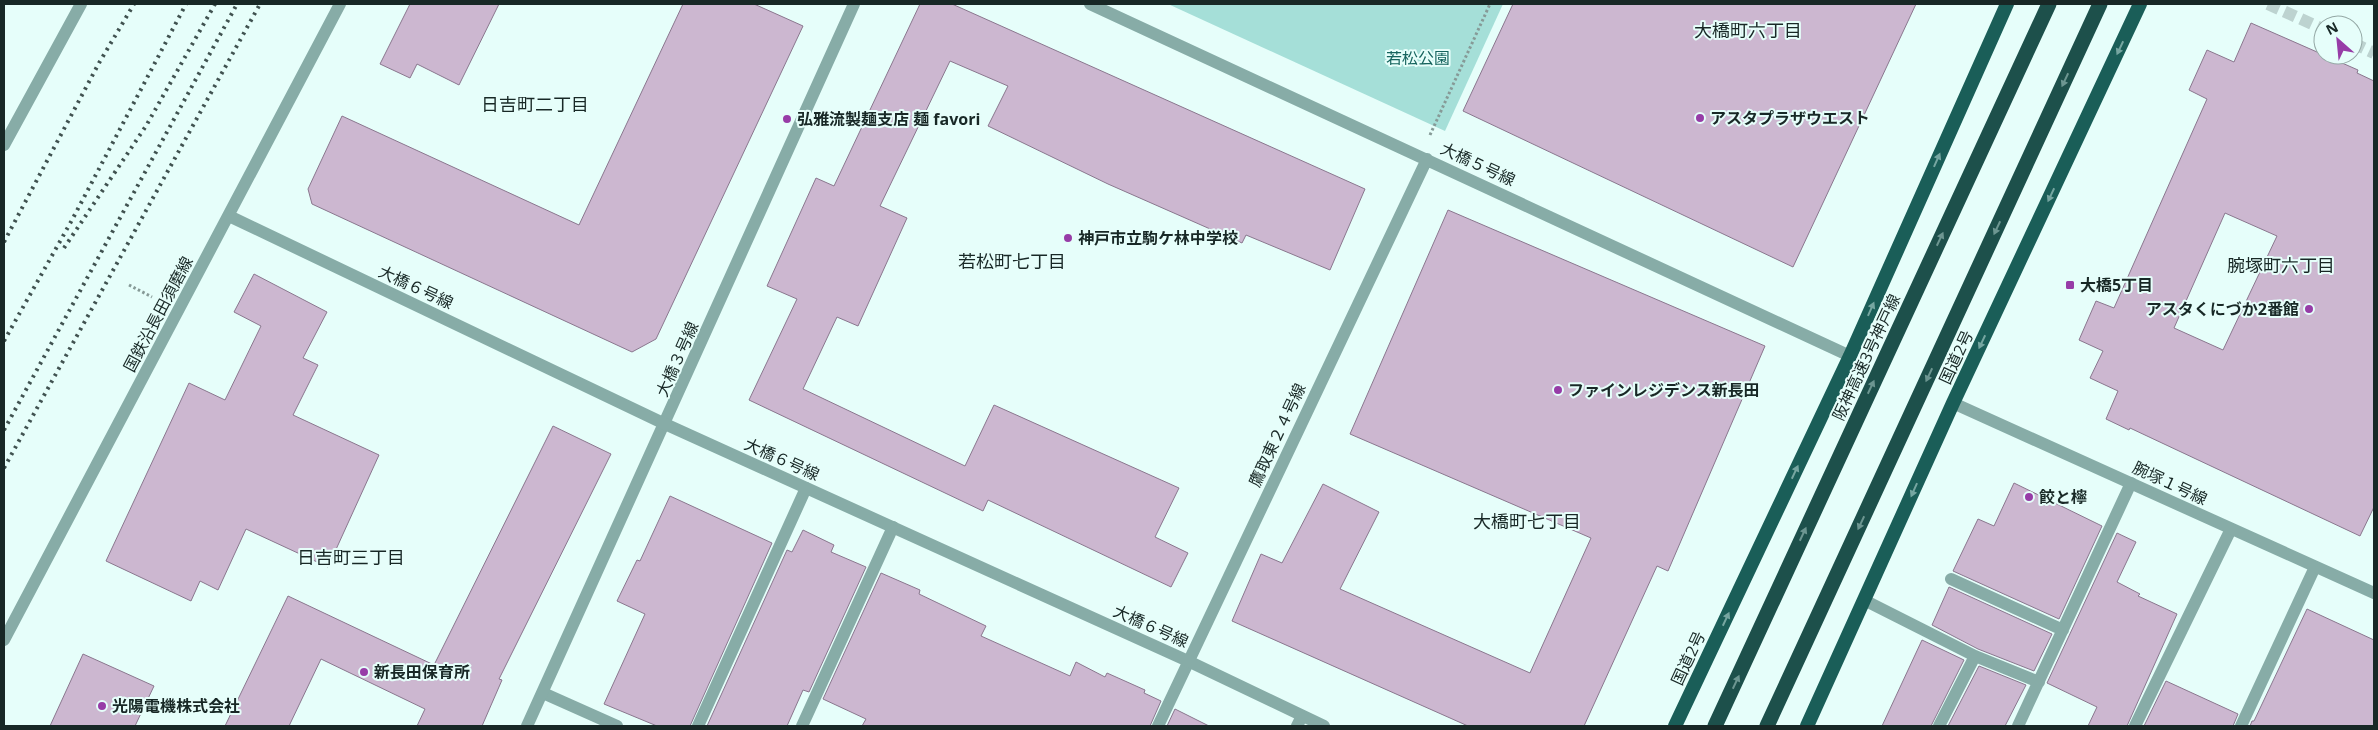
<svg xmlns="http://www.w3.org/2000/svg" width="2378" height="730" font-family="'Open Sans','Noto Sans JP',sans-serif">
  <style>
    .green { fill: #a5dfd8 }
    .building { fill: #ccb7d0; stroke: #8a778e; fill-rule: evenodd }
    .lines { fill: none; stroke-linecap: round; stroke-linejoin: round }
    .pedestrian-tunnel { stroke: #bdd3d0; stroke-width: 12; stroke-dasharray: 12 6; stroke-linecap: butt }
    .path { stroke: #869a97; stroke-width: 3; stroke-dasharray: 2.5 2.5; stroke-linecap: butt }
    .service { stroke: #87aca7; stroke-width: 12 }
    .minor { stroke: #87aca7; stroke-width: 12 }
    .tertiary { stroke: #87aca7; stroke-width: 12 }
    .trunk { stroke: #1a5e58; stroke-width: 14 }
    .motorway { stroke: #1d504b; stroke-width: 15 }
    .rail { stroke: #405250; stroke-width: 4; stroke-dasharray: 2.5 5; stroke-linecap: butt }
    .oneway { fill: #76a6a1 }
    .oneway2 { fill: #6d9691 }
    .poi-dot { fill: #973ca7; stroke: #e6fefa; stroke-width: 2 }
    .labels { text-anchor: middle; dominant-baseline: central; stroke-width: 4; stroke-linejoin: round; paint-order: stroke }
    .park-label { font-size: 16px; fill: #16645e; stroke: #e6fefa }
    .poi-label { font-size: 16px; font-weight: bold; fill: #182826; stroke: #e6fefa; text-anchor: start }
    .street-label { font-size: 16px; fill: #182826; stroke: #e6fefa }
    .neighbourhood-label { font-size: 18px; fill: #182826; stroke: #e6fefa }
  </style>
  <rect width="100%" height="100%" fill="#e6fefa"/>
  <path class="green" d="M 1168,4 L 1503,4 L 1445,131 Z"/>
  <path class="building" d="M 410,4 L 499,4 L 459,85 L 417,64 L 410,78 L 380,64 Z
    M 683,4 L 754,4 L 803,26 L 656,339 L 632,352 L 312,204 L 308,189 L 342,116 L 579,225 Z
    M 920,4 L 952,4 L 1365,189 L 1330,270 L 1246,235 L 1242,243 L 1108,184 L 988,126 L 1008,86 L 950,61 L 880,206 L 907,218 L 858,326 L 837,317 L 803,389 L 965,466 L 994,405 L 1179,488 L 1155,537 L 1188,553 L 1171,587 L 988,500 L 983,511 L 749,400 L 797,299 L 767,286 L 816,178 L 834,186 Z
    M 1513,4 L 1916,4 L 1793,267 L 1463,111 Z
    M 2251,23 L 2358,70 L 2357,73 L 2374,81 L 2374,507 L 2360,536 L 2130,428 L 2129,430 L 2106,419 L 2118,391 L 2090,378 L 2103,351 L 2079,340 L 2096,301 L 2114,308 L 2207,99 L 2189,90 L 2207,50 L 2234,62 ZM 2225,213 L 2277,236 L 2223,350 L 2174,328 Z
    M 1448,210 L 1765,346 L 1668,571 L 1657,566 L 1584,726 L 1468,726 L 1232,621 L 1261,554 L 1282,563 L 1323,484 L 1379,512 L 1340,589 L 1530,673 L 1591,538 L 1350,434 Z
    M 254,274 L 327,312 L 303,358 L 318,365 L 293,415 L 379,455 L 328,567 L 246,529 L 218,590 L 200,581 L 191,601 L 106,561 L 189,383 L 225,400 L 261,326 L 234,312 Z
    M 553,426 L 611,454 L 499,679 L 502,680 L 482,726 L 417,726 L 425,709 L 321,659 L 289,726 L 225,726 L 288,596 L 434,665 Z
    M 2014,483 L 2102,526 L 2059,619 L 1953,571 L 1978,519 L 1994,526 Z
    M 670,496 L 772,543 L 690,726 L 657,726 L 604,704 L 645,614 L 617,601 L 637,560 L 640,561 Z
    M 803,530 L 834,545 L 831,552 L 866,567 L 809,692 L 803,690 L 787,726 L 707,726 L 787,550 L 792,552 Z
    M 2117,533 L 2136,542 L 2117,582 L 2140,594 L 2138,596 L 2177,614 L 2127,726 L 2088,726 L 2097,707 L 2047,683 Z
    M 881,573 L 920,590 L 919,594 L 986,626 L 981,636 L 1070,676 L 1076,662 L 1105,677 L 1107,673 L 1145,690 L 1144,693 L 1161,701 L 1150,726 L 862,726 L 866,719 L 823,699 Z
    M 1949,587 L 2052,634 L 2034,671 L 1978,649 L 1932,625 Z
    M 2307,609 L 2374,640 L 2374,726 L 2250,726 L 2252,721 L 2254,721 Z
    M 1922,640 L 1964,660 L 1931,726 L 1882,726 Z
    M 83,654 L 154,686 L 135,726 L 50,726 Z
    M 1979,666 L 2026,685 L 2005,726 L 1948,726 Z
    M 2166,681 L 2238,714 L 2233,726 L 2144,726 Z
    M 1175,709 L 1209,726 L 1167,726 Z"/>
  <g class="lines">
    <path class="pedestrian-tunnel" d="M 2268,4 L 2323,29
      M 2353,43 L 2374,53"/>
    <path class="path" d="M 1430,135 L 1490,4
      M 129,285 L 152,297"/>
    <path class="service" d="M 1951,579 L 2063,630
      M 1864,600 L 1975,656 L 2039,682
      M 543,693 L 617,726
      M 698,726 L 806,488
      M 802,726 L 893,527
      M 1297,726 L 1302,716
      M 1939,726 L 1975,656
      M 2018,726 L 2131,483
      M 2135,726 L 2231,529
      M 2241,726 L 2315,567"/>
    <path class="minor" d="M 1090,4 L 1850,356
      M 527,726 L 854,4
      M 1158,726 L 1427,159"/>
    <path class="tertiary" d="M 4,145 L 81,4
      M 229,216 L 665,424 L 1188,661 L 1324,726
      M 1953,403 L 2374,593
      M 4,640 L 340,4"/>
    <path class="trunk" d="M 1675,726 L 1850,356 L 2007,4
      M 1807,726 L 1953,403 L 2140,4"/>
    <path class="motorway" d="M 1715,726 L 2049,4
      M 1767,726 L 2100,4"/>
    <path class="rail" d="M 4,242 L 99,63 L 134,4
      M 64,248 L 146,126 L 215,4
      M 4,341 L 72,220 L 186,4
      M 4,430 L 237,4
      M 4,468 L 260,4"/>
  </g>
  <defs><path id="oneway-solid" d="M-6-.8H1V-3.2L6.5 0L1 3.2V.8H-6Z" transform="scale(1.25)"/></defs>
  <g class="oneway">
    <use href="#oneway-solid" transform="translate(2120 48) rotate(115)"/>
    <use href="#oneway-solid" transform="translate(1937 160) rotate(-66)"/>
    <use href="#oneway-solid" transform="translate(2051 195) rotate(115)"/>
    <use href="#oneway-solid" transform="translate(1871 309) rotate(-66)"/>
    <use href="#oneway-solid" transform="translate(1982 342) rotate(115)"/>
    <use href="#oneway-solid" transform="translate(1795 472) rotate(-65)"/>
    <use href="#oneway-solid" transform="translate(1914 490) rotate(114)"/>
    <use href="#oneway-solid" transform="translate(1726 619) rotate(-65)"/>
  </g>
  <g class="oneway2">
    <use href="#oneway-solid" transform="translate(2065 80) rotate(115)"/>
    <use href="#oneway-solid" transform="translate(1997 228) rotate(115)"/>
    <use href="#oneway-solid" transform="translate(1940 239) rotate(-65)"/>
    <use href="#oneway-solid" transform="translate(1929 375) rotate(115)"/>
    <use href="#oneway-solid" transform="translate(1871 387) rotate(-65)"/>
    <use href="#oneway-solid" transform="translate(1861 523) rotate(115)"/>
    <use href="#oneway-solid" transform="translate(1803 534) rotate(-65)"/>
    <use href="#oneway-solid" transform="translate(1736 682) rotate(-65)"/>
  </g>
  <g class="poi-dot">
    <circle cx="1700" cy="118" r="5"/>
    <circle cx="787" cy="119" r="5"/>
    <circle cx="1068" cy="238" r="5"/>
    <rect x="2065" y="280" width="10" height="10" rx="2.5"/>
    <circle cx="2309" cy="309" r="5"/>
    <circle cx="1558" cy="390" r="5"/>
    <circle cx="2029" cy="497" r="5"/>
    <circle cx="364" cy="672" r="5"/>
    <circle cx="102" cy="706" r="5"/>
  </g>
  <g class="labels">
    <g class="park-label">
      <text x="1418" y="58">若松公園</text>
    </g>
    <g class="poi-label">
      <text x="1710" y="118">アスタプラザウエスト</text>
      <text x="797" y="119">弘雅流製麺支店 麺 favori</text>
      <text x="1078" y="238">神戸市立駒ケ林中学校</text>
      <text x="2080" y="285">大橋5丁目</text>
      <text x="2299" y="309" text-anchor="end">アスタくにづか2番館</text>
      <text x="1568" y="390">ファインレジデンス新長田</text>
      <text x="2039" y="497">餃と檸</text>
      <text x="374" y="672">新長田保育所</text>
      <text x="112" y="706">光陽電機株式会社</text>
    </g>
    <g class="street-label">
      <text transform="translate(1478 164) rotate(25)">大橋５号線</text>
      <text transform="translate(416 287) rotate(25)">大橋６号線</text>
      <text transform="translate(158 314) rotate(-62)">国鉄沿長田須磨線</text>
      <text transform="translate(1866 357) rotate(-65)">阪神高速3号神戸線</text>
      <text transform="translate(1956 357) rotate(-65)">国道2号</text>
      <text transform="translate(677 359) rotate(-66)">大橋３号線</text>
      <text transform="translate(1277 435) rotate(-65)">鷹取東２４号線</text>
      <text transform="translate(782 459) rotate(24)">大橋６号線</text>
      <text transform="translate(2170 483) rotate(25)">腕塚１号線</text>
      <text transform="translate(1151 626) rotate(24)">大橋６号線</text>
      <text transform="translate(1688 658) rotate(-65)">国道2号</text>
    </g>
    <g class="neighbourhood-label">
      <text x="1748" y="30">大橋町六丁目</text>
      <text x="535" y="104">日吉町二丁目</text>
      <text x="1012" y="261">若松町七丁目</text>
      <text x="2281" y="265">腕塚町六丁目</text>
      <text x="1527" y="521">大橋町七丁目</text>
      <text x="351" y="557">日吉町三丁目</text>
    </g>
  </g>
  <rect width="2378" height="730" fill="none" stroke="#182826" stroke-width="10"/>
  <g transform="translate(2338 40) rotate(333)"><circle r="24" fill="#e6fefa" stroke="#94a8a5"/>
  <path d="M0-4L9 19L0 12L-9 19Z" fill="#973ca7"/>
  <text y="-8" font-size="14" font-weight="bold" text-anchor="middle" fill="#182826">N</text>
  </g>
</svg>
